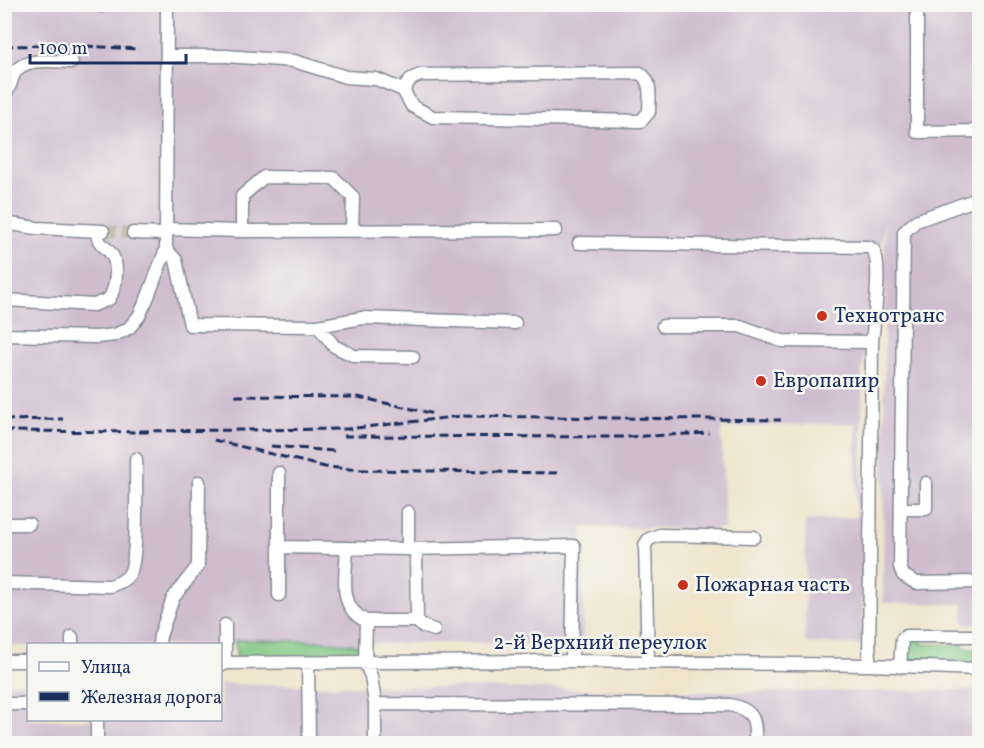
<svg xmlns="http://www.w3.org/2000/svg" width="984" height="748" font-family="Vollkorn,serif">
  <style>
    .industrial { fill: #cfbdcf }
    .green { fill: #80c782; stroke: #4e7b70; stroke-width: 1.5 }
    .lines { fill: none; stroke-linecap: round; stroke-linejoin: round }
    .minor-tunnel { stroke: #c5c0b4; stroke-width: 12; stroke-dasharray: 12 6; stroke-linecap: butt }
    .minor-casing { stroke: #858a94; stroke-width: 15 }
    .minor { stroke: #fff; stroke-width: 12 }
    .rail { stroke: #1b2f5e; stroke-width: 3; stroke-dasharray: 9 4.5; stroke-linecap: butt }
    .poi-dot { fill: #c8321e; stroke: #f6f6f2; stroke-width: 2 }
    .labels { text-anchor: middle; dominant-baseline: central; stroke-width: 5; stroke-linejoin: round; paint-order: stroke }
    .poi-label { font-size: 21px; fill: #1b2f5e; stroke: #f6f6f2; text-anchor: start }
    .street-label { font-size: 21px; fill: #1b2f5e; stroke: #f6f6f2 }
  </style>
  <rect width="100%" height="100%" fill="#f6f6f2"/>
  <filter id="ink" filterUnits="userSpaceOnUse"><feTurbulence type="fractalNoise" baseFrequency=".0167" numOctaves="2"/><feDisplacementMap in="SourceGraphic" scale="12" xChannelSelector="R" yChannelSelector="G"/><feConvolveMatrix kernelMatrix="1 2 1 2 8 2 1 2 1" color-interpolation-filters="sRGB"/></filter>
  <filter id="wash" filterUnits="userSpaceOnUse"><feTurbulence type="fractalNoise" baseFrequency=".008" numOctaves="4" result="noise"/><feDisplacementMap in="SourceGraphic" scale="24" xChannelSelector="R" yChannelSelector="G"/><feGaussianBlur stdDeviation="1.35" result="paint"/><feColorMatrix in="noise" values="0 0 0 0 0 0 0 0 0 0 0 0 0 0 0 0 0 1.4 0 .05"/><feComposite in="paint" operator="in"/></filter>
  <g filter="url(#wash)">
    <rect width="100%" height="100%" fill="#efe4ca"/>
    <path class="industrial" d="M 5,5 L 979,5 L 979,624 L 963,624 L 963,604 L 883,603 L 885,221 L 862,373 L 863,645 L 805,643 L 805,521 L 856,517 L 856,423 L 721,428 L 725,529 L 582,527 L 583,642 L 5,646 Z
      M 5,683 L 28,683 L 28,720 L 220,720 L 221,684 L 763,692 L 979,690 L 979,743 L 5,744 Z"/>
    <path class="green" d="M 904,639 L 922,639 L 922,644 L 963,644 L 963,648 L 979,648 L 979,663 L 915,663 L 905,655 Z
      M 235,640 L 320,641 L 358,645 L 358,650 L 348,658 L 236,657 Z"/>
  </g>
  <g filter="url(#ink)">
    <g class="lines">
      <path class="minor-tunnel" d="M 104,231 L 133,233"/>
      <g class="minor-casing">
        <path id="minor" d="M 101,4 L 101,6
          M 917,4 L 917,132 L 980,131
          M 167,56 L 226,56 L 294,61 L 346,77 L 376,79 L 403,90 L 412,106 L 433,117 L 641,121 L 649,112 C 649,98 653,82 640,73 L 420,75 L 411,79 L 403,90
          M 4,95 C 10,89 11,81 14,74 C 23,56 55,62 72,62
          M 980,198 L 916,221 L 904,232 L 900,567 L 903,575 L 916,583 L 980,582
          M 4,223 L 36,228 L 103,231
          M 166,229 L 242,231 L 242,196 L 264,177 L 334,178 L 353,197 L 352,230
          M 242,231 L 556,230
          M 133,233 L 166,234
          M 579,243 L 869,247 C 873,250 874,249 875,254 C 881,272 874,321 872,342
          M 166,249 L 176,260 L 190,325 L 318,326 L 362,318 L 515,323
          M 4,300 L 94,305 L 109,299 C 116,288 119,267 112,255 C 105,245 97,245 97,231
          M 318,326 L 334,346 L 354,356 L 413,357
          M 663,326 L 740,326 L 782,341 L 872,342 L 869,665
          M 4,335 L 97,337 L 115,335 L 129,328 L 139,316 L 147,299 L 166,249 L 167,4
          M 279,473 L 279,595
          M 901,509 L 926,509 L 926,483
          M 408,512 L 408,549
          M 4,524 L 29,524
          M 279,547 L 408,549 L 574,546 L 572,661
          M 347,548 C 346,576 337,607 366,621 L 365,663 L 371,676 L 375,704
          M 4,583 L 110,586 C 118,583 125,581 130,573 C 138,559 136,480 136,459
          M 366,621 L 417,621 L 416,549
          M 417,621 L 422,626 L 434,630
          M 72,644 L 72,637
          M 159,644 L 160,636 L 173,598 L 198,566 L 199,482
          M 4,661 L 28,661
          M 648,662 L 645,545 L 649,539 L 660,535 L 754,537
          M 220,663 L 572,661 L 869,665 L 980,669
          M 308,663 L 309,744
          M 225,664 L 225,625
          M 900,667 L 902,639 L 906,636 L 980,636
          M 4,704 L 28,704
          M 97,720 L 97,744
          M 375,744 L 375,704 L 730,705 C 755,710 756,721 755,744"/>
      </g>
      <use href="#minor" class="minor"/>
      <path class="rail" d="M 4,46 L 68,45 L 139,49
        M 235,396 L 358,397 L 435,414
        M 4,420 L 63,419
        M 4,431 L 148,432
        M 140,431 L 347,429 L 462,416 L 781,420
        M 344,436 L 626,437 L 709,433
        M 214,440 L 325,467 L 363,470 L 557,473
        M 271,446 L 334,451"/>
    </g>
  </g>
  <g class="poi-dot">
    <circle cx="822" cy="316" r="6"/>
    <circle cx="761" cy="381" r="6"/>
    <circle cx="683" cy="585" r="6"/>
  </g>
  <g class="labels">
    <g class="poi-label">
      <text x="834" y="316">Технотранс</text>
      <text x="773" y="381">Европапир</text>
      <text x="695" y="585">Пожарная часть</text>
    </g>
    <g class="street-label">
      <text x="600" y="643">2-й Верхний переулок</text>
    </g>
  </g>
  <rect width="984" height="748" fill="none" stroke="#f6f6f2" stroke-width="24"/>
  <rect x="27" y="643" width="195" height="78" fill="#f6f6f2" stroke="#9ea6b7" stroke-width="1.5"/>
  <rect x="39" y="662" width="30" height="9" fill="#ffffff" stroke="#9ea6b7" stroke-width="1.5"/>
  <text x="81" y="673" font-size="18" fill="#1b2f5e">Улица</text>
  <rect x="39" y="692" width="30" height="9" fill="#1b2f5e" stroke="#9ea6b7" stroke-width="1.5"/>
  <text x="81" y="703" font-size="18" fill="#1b2f5e">Железная дорога</text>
  <path d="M30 54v9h156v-9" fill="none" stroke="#1b2f5e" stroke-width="3"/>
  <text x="39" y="54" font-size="18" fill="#1b2f5e" stroke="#f6f6f2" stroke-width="4.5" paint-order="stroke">100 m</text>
</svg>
